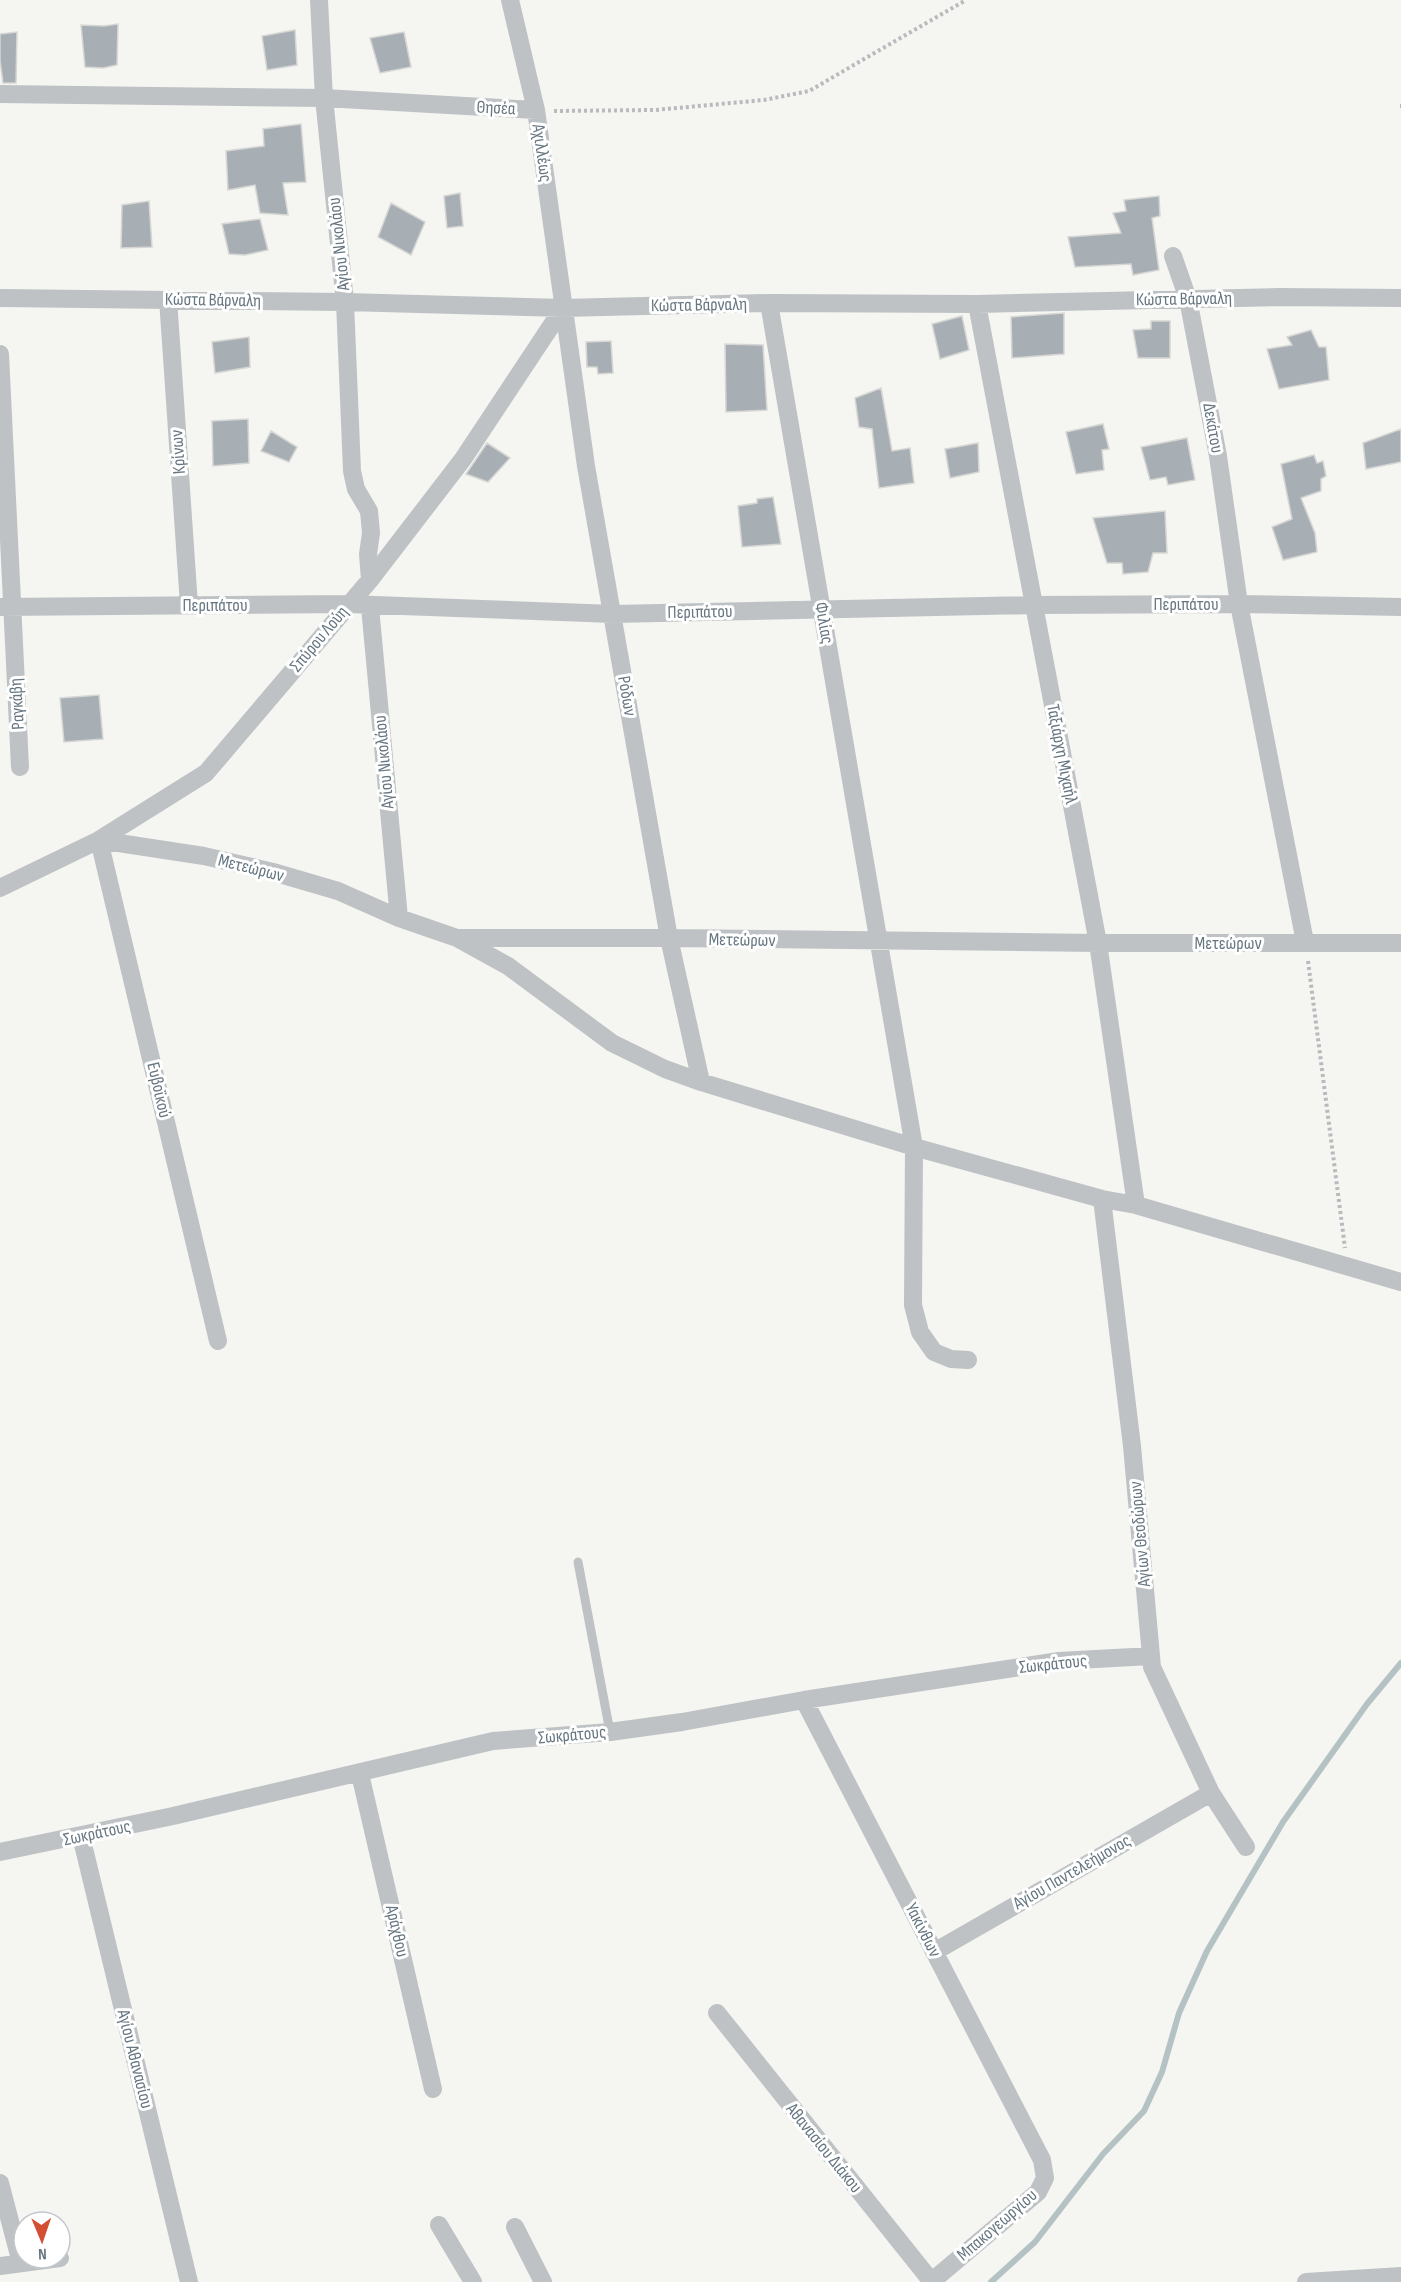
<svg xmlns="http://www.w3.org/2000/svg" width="1401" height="2282" font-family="'Sofia Sans Condensed',sans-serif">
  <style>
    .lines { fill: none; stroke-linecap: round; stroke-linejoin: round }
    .stream { stroke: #b5c2c4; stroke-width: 6 }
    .building { fill: #a8afb4; stroke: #d6d6d4; stroke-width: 1.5 }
    .path { stroke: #b8bbbd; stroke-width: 4; stroke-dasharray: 3 3; stroke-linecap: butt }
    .service { stroke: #bec2c5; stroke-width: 9 }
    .minor { stroke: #bec2c5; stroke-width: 18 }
    .labels { text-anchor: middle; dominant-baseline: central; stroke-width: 6; stroke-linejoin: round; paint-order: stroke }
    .street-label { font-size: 18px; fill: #667680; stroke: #fff }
  </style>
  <rect width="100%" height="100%" fill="#f5f5f2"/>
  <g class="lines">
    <path class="stream" d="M 991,2282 L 1035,2242 L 1103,2154 L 1144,2111 L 1162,2072 L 1179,2013 L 1207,1951 L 1283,1822 L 1367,1704 L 1401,1663"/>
  </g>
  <path class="building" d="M 118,24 L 117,65 L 103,68 L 85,67 L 81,25 L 104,26 Z
    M 295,30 L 297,65 L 267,70 L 262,36 Z
    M 17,32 L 16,83 L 3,83 L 0,60 L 0,34 Z
    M 404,32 L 411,67 L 380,73 L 370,38 Z
    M 301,124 L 306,182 L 283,183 L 288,215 L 260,213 L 255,185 L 228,190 L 226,151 L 264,146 L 263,129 Z
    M 460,193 L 463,226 L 447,228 L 444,196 Z
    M 1159,196 L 1160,216 L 1152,218 L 1159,270 L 1133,275 L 1131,264 L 1075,267 L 1068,237 L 1121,233 L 1113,213 L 1126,211 L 1124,200 Z
    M 149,201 L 152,247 L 121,248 L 122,205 Z
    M 391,203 L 425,222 L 411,255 L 378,237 Z
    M 260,219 L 268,250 L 245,255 L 229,254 L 222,224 Z
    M 1064,313 L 1064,354 L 1012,358 L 1011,317 Z
    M 962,316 L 969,350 L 940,359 L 932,324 Z
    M 1151,321 L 1170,321 L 1170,358 L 1138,358 L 1133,330 L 1151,329 Z
    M 1311,330 L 1319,347 L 1326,347 L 1329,380 L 1279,389 L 1267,349 L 1292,345 L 1287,337 Z
    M 249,337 L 250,367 L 215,373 L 212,342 Z
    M 611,341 L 613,373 L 598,374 L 597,367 L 587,367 L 586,342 Z
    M 725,344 L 763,345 L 767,410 L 726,412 Z
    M 881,388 L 892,451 L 910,448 L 914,483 L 879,488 L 872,429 L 859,427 L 855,398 Z
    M 248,419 L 249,463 L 213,466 L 212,421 Z
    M 1103,424 L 1109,449 L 1102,450 L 1104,470 L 1076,474 L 1066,432 Z
    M 1401,429 L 1401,462 L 1366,469 L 1363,443 Z
    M 271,431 L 297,447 L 289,462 L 261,451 Z
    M 1187,438 L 1195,480 L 1168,485 L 1166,477 L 1150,480 L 1141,447 Z
    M 487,443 L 510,458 L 488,482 L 466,474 Z
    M 978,443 L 979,472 L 950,478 L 945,449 Z
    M 1314,455 L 1317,463 L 1323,461 L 1326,476 L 1321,479 L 1321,491 L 1301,498 L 1315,533 L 1317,552 L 1283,560 L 1272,527 L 1292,519 L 1281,464 Z
    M 773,497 L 781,544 L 742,547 L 738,506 L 757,503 L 757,499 Z
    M 1165,511 L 1167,553 L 1153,553 L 1148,572 L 1123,574 L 1122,563 L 1107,563 L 1093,518 Z
    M 99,695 L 103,739 L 64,742 L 60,698 Z"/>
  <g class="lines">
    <path class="path" d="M 1400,106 L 1401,106
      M 554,111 L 655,110 L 764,100 L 809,91 L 966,0
      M 1308,961 L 1345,1248"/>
    <path class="service" d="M 578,1562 L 610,1732"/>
    <path class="minor" d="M 319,0 L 324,98 L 345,302 L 352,471 L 356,489 L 369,511 L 371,533 L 368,554 L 370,580
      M 510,0 L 536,110 L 586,466 L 669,938 L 701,1082
      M 0,94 L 324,98 L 536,110
      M 1173,256 L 1188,299 L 1218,456 L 1239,604 L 1305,942
      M 0,298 L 345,302 L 563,308 L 769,303 L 977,304 L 1279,297 L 1401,298
      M 168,299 L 189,605
      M 769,303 L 914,1147 L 913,1305 L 920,1332 L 934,1352 L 951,1359 L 968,1360
      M 977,304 L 1098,943 L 1136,1205
      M 0,354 L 20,767
      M 0,607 L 348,604 L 613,614 L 1034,605 L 1239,604 L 1401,607
      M 370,607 L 399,918
      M 99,840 L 204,856 L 273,872 L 338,891 L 399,918 L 457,938 L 669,938 L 1098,943 L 1401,943
      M 99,840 L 218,1341
      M 0,888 L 99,840 L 206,773 L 370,580 L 463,459 L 563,308
      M 459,939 L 508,966 L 612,1043 L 665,1069 L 701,1082 L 914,1147 L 1102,1199 L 1136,1205 L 1401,1282
      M 1102,1199 L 1132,1446 L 1152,1667 L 1211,1793 L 1246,1847
      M 804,1700 L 1042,2160 L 1045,2178 L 1038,2192 L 931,2282
      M 360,1774 L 433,2089
      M 81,1836 L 189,2282
      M 0,1852 L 173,1816 L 493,1741 L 610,1732 L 682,1722 L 804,1700 L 1059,1661 L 1151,1656
      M 934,1952 L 1211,1793
      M 717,2013 L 932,2282
      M 0,2183 L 21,2263
      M 439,2225 L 473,2282
      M 515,2227 L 543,2282
      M 0,2266 L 60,2258
      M 1306,2282 L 1401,2276"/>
  </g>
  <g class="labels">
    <g class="street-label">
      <text transform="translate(496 108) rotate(3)">Θησέα</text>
      <text transform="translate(542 153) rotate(82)">Αχιλλέως</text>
      <text transform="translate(339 244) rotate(-96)">Αγίου Νικολάου</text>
      <text transform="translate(1184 299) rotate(-1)">Κώστα Βάρναλη</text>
      <text transform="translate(213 300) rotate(1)">Κώστα Βάρναλη</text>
      <text transform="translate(699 305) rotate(-1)">Κώστα Βάρναλη</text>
      <text transform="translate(1213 428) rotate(80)">Δεκάτου</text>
      <text transform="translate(178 452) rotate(-94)">Κρίνων</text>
      <text x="1186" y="604">Περιπάτου</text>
      <text x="215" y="605">Περιπάτου</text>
      <text transform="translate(700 612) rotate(-1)">Περιπάτου</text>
      <text transform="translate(824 623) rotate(80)">Φιλίας</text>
      <text transform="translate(319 639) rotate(-50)">Σπύρου Λούη</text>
      <text transform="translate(627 696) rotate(80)">Ρόδων</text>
      <text transform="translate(17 704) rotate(-93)">Ραγκάβη</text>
      <text transform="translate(1062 754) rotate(79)">Ταξιάρχη Μιχαήλ</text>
      <text transform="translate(384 762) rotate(-95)">Αγίου Νικολάου</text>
      <text transform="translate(251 868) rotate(14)">Μετεώρων</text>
      <text transform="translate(742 940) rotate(1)">Μετεώρων</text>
      <text x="1228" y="943">Μετεώρων</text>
      <text transform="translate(159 1090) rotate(77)">Ευβοϊκού</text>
      <text transform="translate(1140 1534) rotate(-95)">Αγίων Θεοδώρων</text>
      <text transform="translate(1053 1664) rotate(-6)">Σωκράτους</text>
      <text transform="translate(572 1735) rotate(-5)">Σωκράτους</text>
      <text transform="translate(97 1833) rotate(-12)">Σωκράτους</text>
      <text transform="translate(1072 1872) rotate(-30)">Αγίου Παντελεήμονος</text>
      <text transform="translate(923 1930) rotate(63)">Υακίνθων</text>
      <text transform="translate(397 1931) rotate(77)">Αράχθου</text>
      <text transform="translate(135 2059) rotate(76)">Αγίου Αθανασίου</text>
      <text transform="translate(824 2148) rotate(51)">Αθανασίου Διάκου</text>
      <text transform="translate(997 2225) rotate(-41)">Μπακογεωργίου</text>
    </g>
  </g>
  <g transform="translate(42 2240) rotate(178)"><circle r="28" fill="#ffffff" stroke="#c2c8cc" stroke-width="1.5"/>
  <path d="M0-4.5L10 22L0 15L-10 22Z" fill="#d44e33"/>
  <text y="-9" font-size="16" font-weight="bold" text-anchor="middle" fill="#667680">N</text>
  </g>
</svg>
